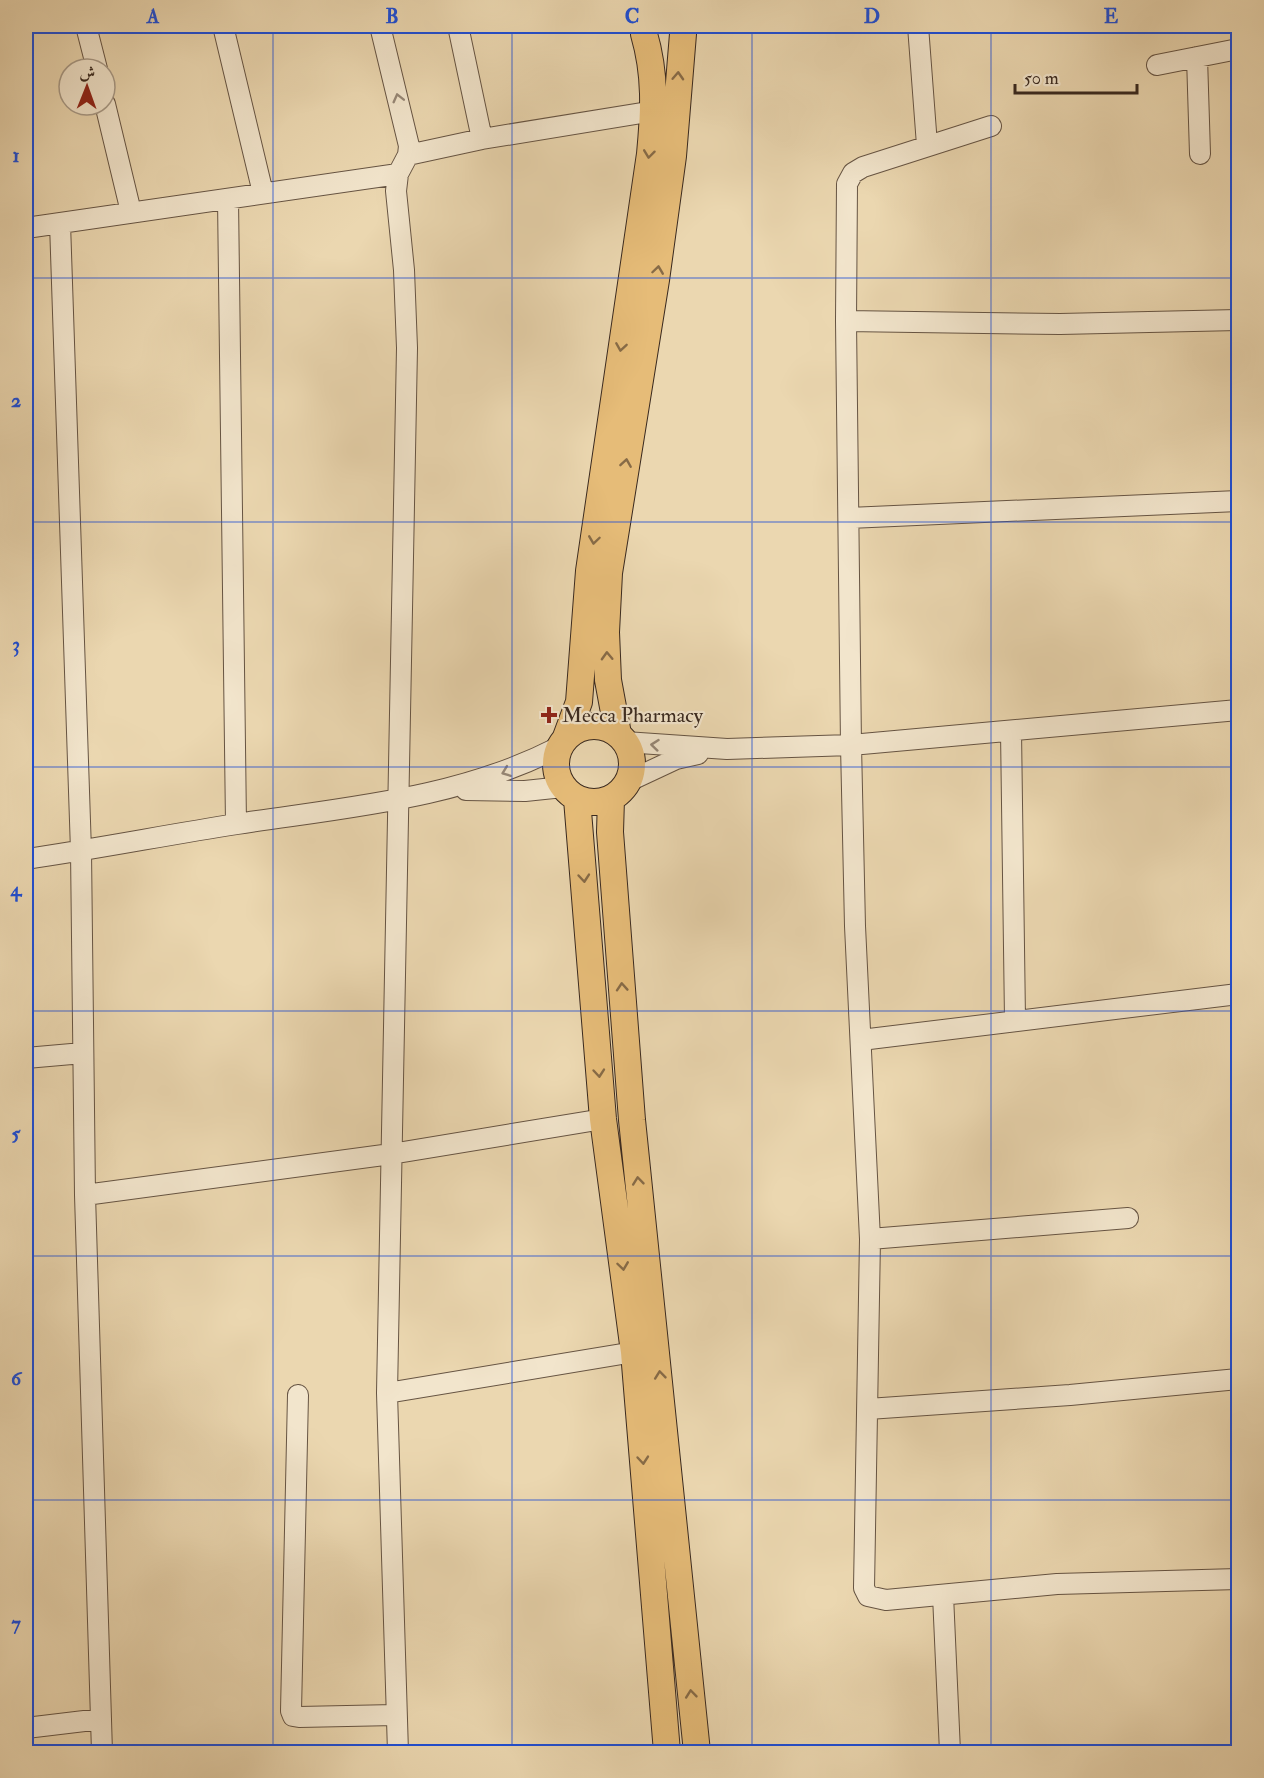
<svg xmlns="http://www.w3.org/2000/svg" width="1264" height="1778" font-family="'IM FELL Double Pica',Amiri,serif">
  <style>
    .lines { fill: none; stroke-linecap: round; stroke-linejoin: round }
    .minor-casing { stroke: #665443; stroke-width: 22 }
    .major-casing { stroke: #39291f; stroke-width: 28 }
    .minor { stroke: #f2e5cc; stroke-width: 20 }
    .major { stroke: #e6bc78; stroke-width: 26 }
    .oneway { stroke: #876b47 }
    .oneway2 { stroke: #968776 }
    .grid { fill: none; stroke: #1d4ed8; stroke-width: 1.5; stroke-opacity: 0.55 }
    .poi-dot { fill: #8f2418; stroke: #f2e5cc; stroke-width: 2 }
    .labels { text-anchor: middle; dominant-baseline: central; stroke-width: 4.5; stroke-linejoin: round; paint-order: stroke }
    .poi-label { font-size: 21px; fill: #39291f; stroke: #f2e5cc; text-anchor: start }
    .neatline { fill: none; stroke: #1d4ed8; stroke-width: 2 }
    .grid-label { font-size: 20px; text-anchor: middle; font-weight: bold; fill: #1d4ed8 }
  </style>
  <rect width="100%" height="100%" fill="#ebd7b0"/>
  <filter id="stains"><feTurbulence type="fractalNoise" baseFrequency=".00333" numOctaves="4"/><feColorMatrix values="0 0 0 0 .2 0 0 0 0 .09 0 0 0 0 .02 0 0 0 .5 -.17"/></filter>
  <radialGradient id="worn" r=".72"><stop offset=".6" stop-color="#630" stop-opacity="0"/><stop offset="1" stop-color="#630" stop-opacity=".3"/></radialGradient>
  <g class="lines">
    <g class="minor-casing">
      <path id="minor" d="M 86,26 L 97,69
        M 223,26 L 263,193
        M 380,26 L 409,146 L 408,155 L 398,174 L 396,191 L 404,270 L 407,348 L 387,1393 L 398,1752
        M 458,26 L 482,139
        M 918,26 L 927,145
        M 1197,57 L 1200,154
        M 1157,65 L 1238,49
        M 105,104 L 131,212
        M 991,126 L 863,167 L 853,173 L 847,184 L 846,321 L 851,745 L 855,926 L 870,1239 L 864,1588 L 868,1596 L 886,1600 L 1057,1584 L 1238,1579
        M 408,155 L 482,139 L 654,111
        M 228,199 L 236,824
        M 60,223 L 81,851 L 85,1195 L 102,1752
        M 26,228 L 398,174
        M 846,321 L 1060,324 L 1238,320
        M 849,518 L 1238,501
        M 1011,731 L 1015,1019
        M 625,742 L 727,749 L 851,745 L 1238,710
        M 629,781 L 676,759 L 698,754
        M 466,790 L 525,791 L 563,787
        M 26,859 C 96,849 166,835 237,824 C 348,807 458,799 559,747
        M 861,1040 L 1238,994
        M 26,1058 L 83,1053
        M 85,1195 L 391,1154 L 603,1119
        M 870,1239 L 1128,1218
        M 387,1393 L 634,1352
        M 298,1395 L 291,1711 L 293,1716 L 299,1717 L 395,1715
        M 868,1409 L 1070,1395 L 1238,1379
        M 943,1595 L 950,1752
        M 26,1728 L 101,1719"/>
    </g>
    <g class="major-casing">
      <path id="major" d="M556 764a38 38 0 1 1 76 0a38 38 0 1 1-76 0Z
        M 618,734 L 608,680 L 606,632 L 609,573 L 656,280 L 673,156 L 683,34
        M 566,737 L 579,702 L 589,571 L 650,154 C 654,112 656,75 644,34
        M 577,799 L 603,1119 L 634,1352 L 667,1752
        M 611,799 L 610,832 L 632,1120 L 697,1752"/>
    </g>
    <use href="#minor" class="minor"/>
    <use href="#major" class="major"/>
  </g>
  <defs><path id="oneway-chevron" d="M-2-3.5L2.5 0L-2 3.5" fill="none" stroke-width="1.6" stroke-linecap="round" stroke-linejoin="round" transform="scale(1.5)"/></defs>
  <g class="oneway">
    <use href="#oneway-chevron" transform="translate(678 76) rotate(-87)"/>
    <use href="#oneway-chevron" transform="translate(649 154) rotate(97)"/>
    <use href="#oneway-chevron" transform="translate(658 270) rotate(-82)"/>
    <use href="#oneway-chevron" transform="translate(621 347) rotate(99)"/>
    <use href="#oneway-chevron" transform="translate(626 463) rotate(-81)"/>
    <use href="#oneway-chevron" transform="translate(594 540) rotate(98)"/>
    <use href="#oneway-chevron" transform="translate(607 656) rotate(-92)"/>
    <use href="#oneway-chevron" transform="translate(584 878) rotate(85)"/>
    <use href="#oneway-chevron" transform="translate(622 987) rotate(-94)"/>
    <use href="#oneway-chevron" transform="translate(599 1073) rotate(85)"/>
    <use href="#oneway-chevron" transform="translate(638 1181) rotate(-96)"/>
    <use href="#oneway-chevron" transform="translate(623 1266) rotate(82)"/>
    <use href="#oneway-chevron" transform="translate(660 1375) rotate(-96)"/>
    <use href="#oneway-chevron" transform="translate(643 1460) rotate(85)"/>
    <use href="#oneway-chevron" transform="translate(691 1694) rotate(-96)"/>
  </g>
  <g class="oneway2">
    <use href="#oneway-chevron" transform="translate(398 98) rotate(-104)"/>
    <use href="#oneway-chevron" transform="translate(655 745) rotate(-174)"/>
    <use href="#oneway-chevron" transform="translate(506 772) rotate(159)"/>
  </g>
  <path class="grid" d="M 273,26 L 273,1752M 512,26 L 512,1752M 752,26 L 752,1752M 991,26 L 991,1752M 26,278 L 1238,278M 26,522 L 1238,522M 26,767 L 1238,767M 26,1011 L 1238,1011M 26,1256 L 1238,1256M 26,1500 L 1238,1500"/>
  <path class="poi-dot" d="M546 706h6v6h6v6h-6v6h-6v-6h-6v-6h6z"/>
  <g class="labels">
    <g class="poi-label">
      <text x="562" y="715">Mecca Pharmacy</text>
    </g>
  </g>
  <rect width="1264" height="1778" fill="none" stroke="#ebd7b0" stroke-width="66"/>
  <g transform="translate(87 87) rotate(1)"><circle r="28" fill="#f2e5cc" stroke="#a89a87" stroke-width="1.5"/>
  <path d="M0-4.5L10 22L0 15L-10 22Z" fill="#8f2418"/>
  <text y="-9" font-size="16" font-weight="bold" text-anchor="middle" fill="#39291f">ش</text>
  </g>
  <path d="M1015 84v9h122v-9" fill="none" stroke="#39291f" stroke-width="3"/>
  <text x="1024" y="84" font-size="18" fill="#39291f" stroke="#f2e5cc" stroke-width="4.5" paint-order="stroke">50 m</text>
  <rect x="33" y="33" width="1198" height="1712" class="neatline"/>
  <g class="grid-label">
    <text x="153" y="23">A</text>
    <text x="392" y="23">B</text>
    <text x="632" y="23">C</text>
    <text x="872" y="23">D</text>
    <text x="1111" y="23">E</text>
    <text x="16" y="162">1</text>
    <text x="16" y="407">2</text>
    <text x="16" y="651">3</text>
    <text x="16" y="896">4</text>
    <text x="16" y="1140">5</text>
    <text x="16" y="1385">6</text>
    <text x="16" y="1630">7</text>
  </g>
  <rect width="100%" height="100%" filter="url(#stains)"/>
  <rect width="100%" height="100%" fill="url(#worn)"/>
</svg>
